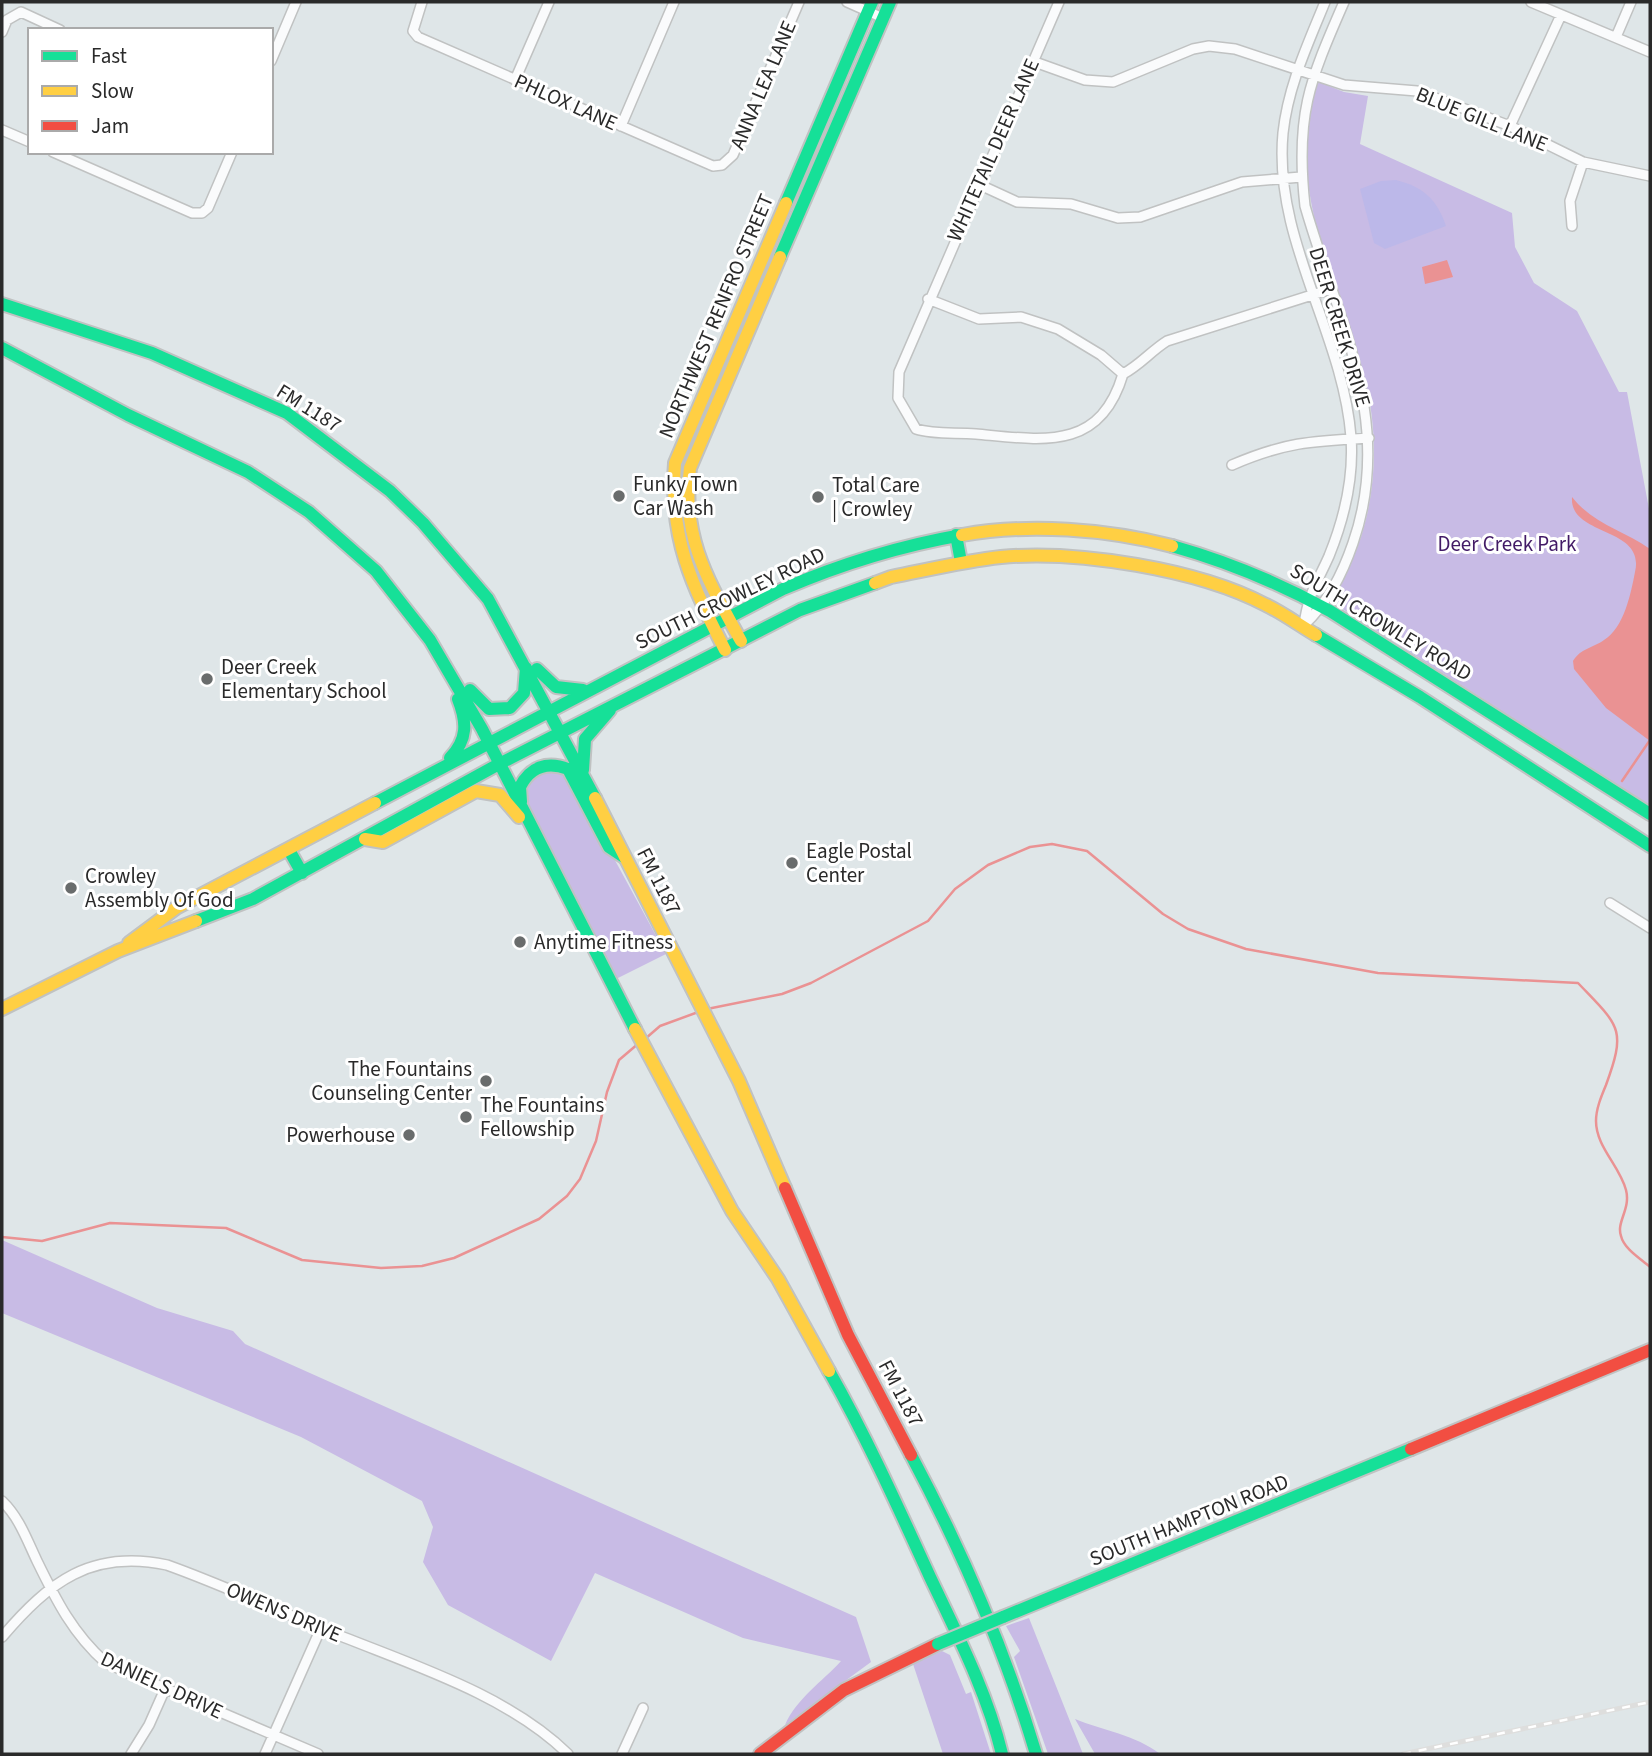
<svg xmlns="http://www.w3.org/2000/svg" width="1652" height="1756" font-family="'Source Sans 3',sans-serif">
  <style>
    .green { fill: #c8bbe5 }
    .pitch { fill: #bcb8e9 }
    .water { fill: #ea9293 }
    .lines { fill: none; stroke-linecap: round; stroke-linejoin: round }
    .stream { stroke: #ea9293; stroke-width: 2.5 }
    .street-casing { stroke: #c0c2c2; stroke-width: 12 }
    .fast-casing { stroke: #c0c2c2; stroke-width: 16 }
    .slow-casing { stroke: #c0c2c2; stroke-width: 16 }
    .jam-casing { stroke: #c0c2c2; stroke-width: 16 }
    .street { stroke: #fafbfc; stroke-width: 9 }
    .fast { stroke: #16e098; stroke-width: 12 }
    .slow { stroke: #ffcf43; stroke-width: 12 }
    .jam { stroke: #f24e42; stroke-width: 12 }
    .rail-casing { stroke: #dededd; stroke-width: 5 }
    .rail { stroke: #fff; stroke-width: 2.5; stroke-dasharray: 8; stroke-linecap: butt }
    .fast-bridge-casing { stroke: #c0c2c2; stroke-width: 16; stroke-linecap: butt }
    .fast-bridge { stroke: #16e098; stroke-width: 12 }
    .poi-dot { fill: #696c6c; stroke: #fff; stroke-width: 2.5 }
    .labels { text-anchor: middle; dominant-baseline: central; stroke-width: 6; stroke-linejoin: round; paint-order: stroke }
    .street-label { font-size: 21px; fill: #2a2a2a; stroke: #fff }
    .poi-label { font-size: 21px; fill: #2a2a2a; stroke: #fff; text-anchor: start }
    .park-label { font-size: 21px; fill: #421a66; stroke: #fff }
  </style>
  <rect width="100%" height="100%" fill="#dfe6e8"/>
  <path class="green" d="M 1319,82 L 1344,92 L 1368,96 L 1360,144 L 1512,213 L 1515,247 L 1534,283 L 1577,311 L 1619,392 L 1627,392 L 1650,514 L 1650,806 L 1338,606 C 1332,592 1355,554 1361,537 C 1377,486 1378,431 1365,380 C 1343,291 1292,206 1310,112 C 1312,102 1313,89 1319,82 Z
    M 546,770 L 564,772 L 574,785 L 666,954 L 616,979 L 524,797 L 526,783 Z
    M 2,1240 L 157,1308 L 233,1331 L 245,1344 L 856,1617 L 871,1662 L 785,1725 C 797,1698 822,1682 841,1661 L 743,1638 L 595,1573 L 551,1661 L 448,1605 L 423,1562 L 433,1527 L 422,1501 L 301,1437 L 2,1313 Z
    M 1029,1618 L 1083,1754 L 1048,1754 L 1014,1657 L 1020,1651 L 1006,1626 Z
    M 942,1651 L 950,1655 L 966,1694 L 971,1692 L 991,1754 L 943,1754 L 913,1664 Z
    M 1075,1719 C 1102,1730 1136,1735 1160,1754 L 1095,1754 Z"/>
  <path class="pitch" d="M 1396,180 C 1424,187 1437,200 1446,226 L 1385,249 L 1374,243 L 1360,189 L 1381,181 Z"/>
  <path class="water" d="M 1447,260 L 1453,277 L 1425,284 L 1422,267 Z
    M 1572,497 C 1593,524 1623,530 1650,549 L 1650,741 L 1606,708 L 1574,669 L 1573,661 C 1581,648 1593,648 1604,640 C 1624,628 1631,593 1635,572 C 1646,526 1569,537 1572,497 Z"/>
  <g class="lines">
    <path class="stream" d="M 1622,781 L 1650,740
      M 707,1009 L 782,994 L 811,983 L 928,921 L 955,889 L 988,865 L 1030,847 L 1052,844 L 1087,851 L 1163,914 L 1188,929 L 1246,949 L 1378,973 L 1578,983 C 1619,1026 1627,1028 1606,1085 C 1601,1097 1596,1109 1596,1121 C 1596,1147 1620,1166 1626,1190 C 1631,1209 1616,1222 1621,1236 C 1624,1249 1641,1259 1650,1267
      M 645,1039 L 660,1026 L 701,1011
      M 2,1237 L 42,1241 L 110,1223 L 226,1228 L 302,1260 L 381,1268 L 422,1266 L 454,1258 L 539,1219 L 567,1196 L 580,1179 L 596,1141 L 607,1092 L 619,1060 L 639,1043"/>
    <g class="street-casing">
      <path id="street" d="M 422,2 L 413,31 L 418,37 L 713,166 L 722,165 L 733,155 L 799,2
        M 847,2 L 883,18
        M 1059,2 L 899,372 L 898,398 L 916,429 C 935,435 956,432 976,434 C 1042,440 1100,452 1123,374 C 1140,365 1151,351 1167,341 L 1331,289
        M 1531,2 L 1650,52
        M 2,32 L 7,20 L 21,12 L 60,30
        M 1616,37 L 1631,2
        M 271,61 L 296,2
        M 1032,61 L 1085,80 L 1113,82 L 1193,49 L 1209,46 L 1235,49 L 1344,85 L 1417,91 L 1510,126 L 1583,162 L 1650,176
        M 515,80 L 549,2
        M 621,126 L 674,2
        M 1510,126 L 1561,15
        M 2,130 L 30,142
        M 53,152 L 192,213 L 202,213 L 208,208 L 232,152
        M 978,184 L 1017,202 L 1071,204 L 1118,218 L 1140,217 L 1242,182 L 1301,177
        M 1572,226 L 1570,201 L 1583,162
        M 928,299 L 979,319 L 1021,317 L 1058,329 L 1101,355 L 1123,374
        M 1232,465 C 1285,442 1312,441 1369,438
        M 1304,625 C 1328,602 1342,575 1353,543 C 1395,422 1338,321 1305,206 C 1295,116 1309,82 1344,2
        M 1304,625 C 1308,594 1317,583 1329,556 C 1344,519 1354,478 1351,437 C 1343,333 1273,240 1283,133 C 1288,86 1308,44 1325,2
        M 1610,903 L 1650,928
        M 2,1501 C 19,1517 27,1540 37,1561 C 56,1600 73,1634 106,1663 L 318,1754
        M 2,1637 C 49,1582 91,1549 167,1565 C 223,1585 276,1610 331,1632 C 409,1664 507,1694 568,1754
        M 131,1754 L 149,1725 L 165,1689
        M 265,1754 L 321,1628
        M 622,1754 L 643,1708"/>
    </g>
    <g class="fast-casing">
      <path id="fast" d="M 786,203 L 872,2
        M 780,257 L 890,2
        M 2,304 L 152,353 L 287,413 L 390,491 L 423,523 L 488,599 L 595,798
        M 2,348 L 128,415 L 248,472 L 309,512 L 376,571 L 430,640 L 482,729 L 635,1029
        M 956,535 L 961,562
        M 1172,546 C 1229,562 1279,583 1330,611 L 1650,814
        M 1316,635 L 1420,697 L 1650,846
        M 537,669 L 556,687 L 583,690
        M 470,690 L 489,709 L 510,708 L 524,693 L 526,668
        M 450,758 C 468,739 467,722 458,699
        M 583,770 L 585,739 L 610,710
        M 521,802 L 520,787 C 530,767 547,761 568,769 L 609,847 L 624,857
        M 375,803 L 783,589 C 841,564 899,546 962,535
        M 289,850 L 302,873
        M 196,921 L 253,899 L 499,764 L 800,610 L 875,583
        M 829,1371 C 867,1438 898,1507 930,1577 C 957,1634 987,1692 1002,1754
        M 911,1455 C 962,1551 1005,1650 1036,1754
        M 1003,1617 L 1411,1449"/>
    </g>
    <g class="slow-casing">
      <path id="slow" d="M 962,535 C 1029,523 1107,529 1172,546
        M 875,583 L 891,577 C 927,570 964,561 1001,557 C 1077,550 1198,569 1266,605 C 1283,613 1299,625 1316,635
        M 741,641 C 709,582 681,538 690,468 L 780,257
        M 725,650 C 692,585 669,538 675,463 L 786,203
        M 595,798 L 739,1081 L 785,1188
        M 365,839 L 383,842 L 476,791 L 500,795 L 519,817
        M 129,943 L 176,908 L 375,803
        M 2,1009 L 118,951 L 196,921
        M 635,1029 L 732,1211 L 778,1279 L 829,1371"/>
    </g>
    <g class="jam-casing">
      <path id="jam" d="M 785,1188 L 848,1335 L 911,1455
        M 1411,1449 L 1650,1350
        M 760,1754 L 844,1690 L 938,1644"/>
    </g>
    <use href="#street" class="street"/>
    <use href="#fast" class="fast"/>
    <use href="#slow" class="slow"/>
    <use href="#jam" class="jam"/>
    <g class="rail-casing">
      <path id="rail" d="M 1403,1754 L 1650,1702"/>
    </g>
    <use href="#rail" class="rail"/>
    <g class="fast-bridge-casing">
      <path id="fast-bridge" d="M 938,1644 L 1003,1617"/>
    </g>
    <use href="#fast-bridge" class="fast-bridge"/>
  </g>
  <g class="poi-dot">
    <circle cx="619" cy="496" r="7"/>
    <circle cx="818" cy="497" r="7"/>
    <circle cx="207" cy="679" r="7"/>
    <circle cx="792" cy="863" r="7"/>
    <circle cx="71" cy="888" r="7"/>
    <circle cx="520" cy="942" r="7"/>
    <circle cx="486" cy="1081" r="7"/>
    <circle cx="466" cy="1117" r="7"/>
    <circle cx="409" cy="1135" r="7"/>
  </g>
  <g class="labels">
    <g class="street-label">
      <text transform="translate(763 85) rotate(-67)">ANNA LEA LANE</text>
      <text transform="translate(566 102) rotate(24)">PHLOX LANE</text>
      <text transform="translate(1482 119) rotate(22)">BLUE GILL LANE</text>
      <text transform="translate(993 150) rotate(-66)">WHITETAIL DEER LANE</text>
      <text transform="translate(716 316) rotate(-67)">NORTHWEST RENFRO STREET</text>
      <text transform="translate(1340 327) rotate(73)">DEER CREEK DRIVE</text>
      <text transform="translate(309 408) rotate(32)">FM 1187</text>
      <text transform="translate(730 598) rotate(-26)">SOUTH CROWLEY ROAD</text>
      <text transform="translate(1381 622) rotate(31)">SOUTH CROWLEY ROAD</text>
      <text transform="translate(659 881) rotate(63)">FM 1187</text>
      <text transform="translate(901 1393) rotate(62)">FM 1187</text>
      <text transform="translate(1189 1520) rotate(-22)">SOUTH HAMPTON ROAD</text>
      <text transform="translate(284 1612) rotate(23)">OWENS DRIVE</text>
      <text transform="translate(162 1685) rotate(25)">DANIELS DRIVE</text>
    </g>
    <g class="poi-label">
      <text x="633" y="484">Funky Town<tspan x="633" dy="24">Car Wash</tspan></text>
      <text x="832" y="485">Total Care<tspan x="832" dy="24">| Crowley</tspan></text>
      <text x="221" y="667">Deer Creek<tspan x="221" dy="24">Elementary School</tspan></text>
      <text x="806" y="851">Eagle Postal<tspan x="806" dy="24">Center</tspan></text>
      <text x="85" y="876">Crowley<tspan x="85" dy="24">Assembly Of God</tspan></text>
      <text x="534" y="942">Anytime Fitness</text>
      <text x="472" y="1069" text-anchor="end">The Fountains<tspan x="472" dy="24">Counseling Center</tspan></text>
      <text x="480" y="1105">The Fountains<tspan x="480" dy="24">Fellowship</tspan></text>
      <text x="395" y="1135" text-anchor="end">Powerhouse</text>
    </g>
    <g class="park-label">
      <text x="1507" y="544">Deer Creek Park</text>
    </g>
  </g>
  <rect width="1652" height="1756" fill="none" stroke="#2a2a2a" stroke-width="7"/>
  <rect x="28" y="28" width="245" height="126" fill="#ffffff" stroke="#aaaaaa" stroke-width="2"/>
  <rect x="42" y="51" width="35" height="10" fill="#16e098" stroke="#aaaaaa" stroke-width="2"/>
  <text x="91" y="63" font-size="21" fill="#2a2a2a">Fast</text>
  <rect x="42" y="86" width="35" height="10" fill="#ffcf43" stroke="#aaaaaa" stroke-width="2"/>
  <text x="91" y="98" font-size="21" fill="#2a2a2a">Slow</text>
  <rect x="42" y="121" width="35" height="10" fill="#f24e42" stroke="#aaaaaa" stroke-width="2"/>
  <text x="91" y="133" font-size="21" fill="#2a2a2a">Jam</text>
</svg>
